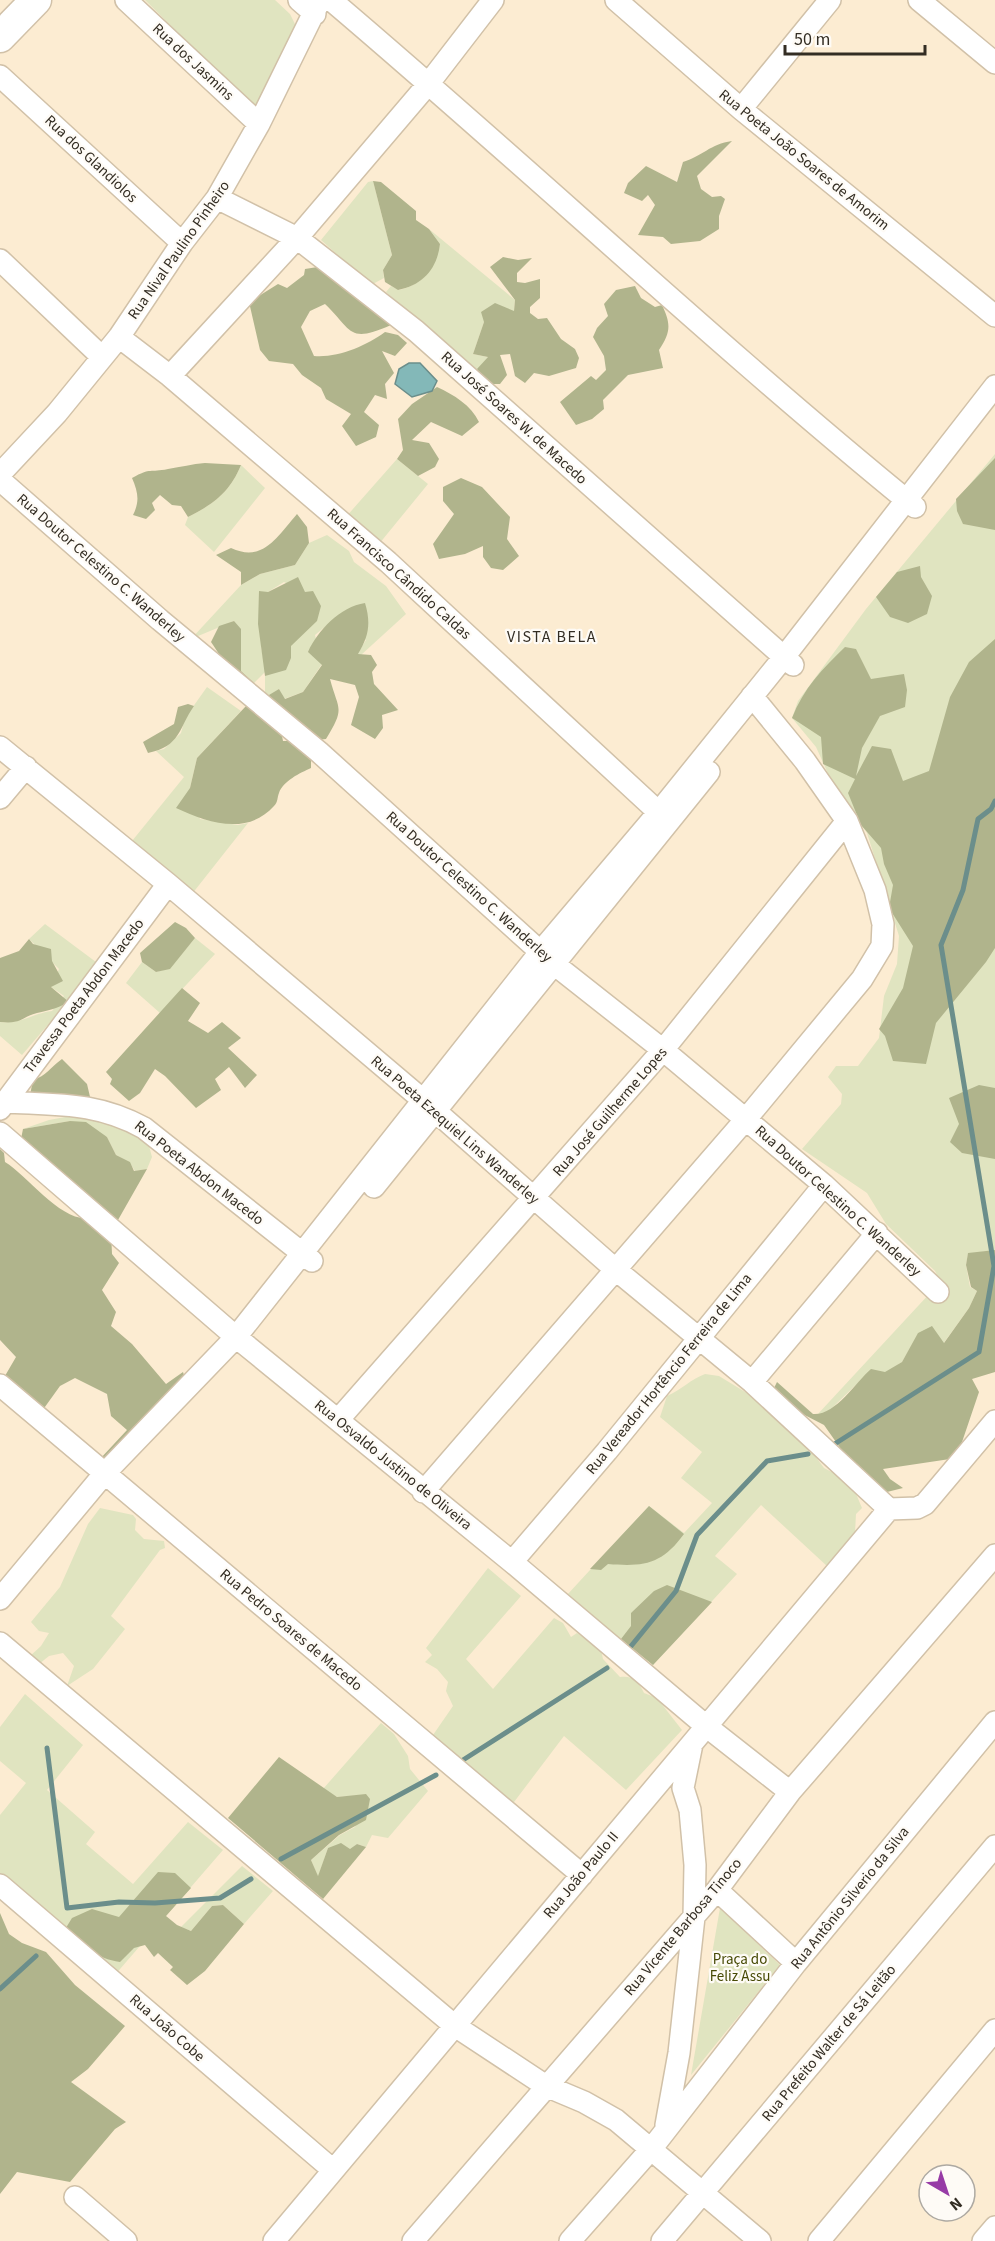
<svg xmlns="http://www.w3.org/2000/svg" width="995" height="2241" font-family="'Source Sans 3',sans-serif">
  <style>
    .green { fill: #e0e4c0 }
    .forest { fill: #b0b48c }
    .water { fill: #83b8b8; stroke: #6b8e8b; stroke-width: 1.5 }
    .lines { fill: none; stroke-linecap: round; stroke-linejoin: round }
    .stream { stroke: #6b8e8b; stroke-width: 5 }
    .street-casing { stroke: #d1c1a8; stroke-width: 24 }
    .secondary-casing { stroke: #d1c1a8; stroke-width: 33 }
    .street { stroke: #fff; stroke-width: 21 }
    .secondary { stroke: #fff; stroke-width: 30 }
    .labels { text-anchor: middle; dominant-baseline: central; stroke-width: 4.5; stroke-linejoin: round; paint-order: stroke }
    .street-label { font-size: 15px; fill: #332d23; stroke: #fefbf6 }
    .park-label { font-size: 15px; fill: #474a05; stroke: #fefbf6 }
    .neighbourhood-label { font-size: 16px; letter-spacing: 1.5px; fill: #332d23; stroke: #fefbf6 }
  </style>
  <rect width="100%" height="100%" fill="#fcecd2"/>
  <path class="green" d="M 145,0 L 275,0 L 290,14 L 297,28 L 254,108 Z
    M 373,181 L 392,255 L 383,270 L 384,278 L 371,285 L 321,240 L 368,182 Z
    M 429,229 L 515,300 L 514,311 L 484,322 L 473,354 L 488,357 L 480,378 L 386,292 L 391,286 L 399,290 C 425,284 434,268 440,244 Z
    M 995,454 L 995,1250 L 968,1254 L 966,1265 L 970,1287 L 977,1291 L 969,1308 L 943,1344 L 919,1333 L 902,1362 L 885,1373 L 871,1370 L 829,1411 L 817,1415 L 931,1292 L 939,1279 L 935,1271 L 886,1224 L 867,1193 L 802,1149 L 841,1104 L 842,1094 L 828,1077 L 836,1066 L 858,1066 L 879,1038 L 884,996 L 897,964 L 899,936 L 867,833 L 835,789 L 816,747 L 792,718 L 798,701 L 866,609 Z
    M 397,459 L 428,484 L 379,544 L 345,518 Z
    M 241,465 L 265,488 L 214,552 L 185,525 L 188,517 C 214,504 230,492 241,465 Z
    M 327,535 L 349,551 L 354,562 L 386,586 L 406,614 L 361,655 L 357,654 L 366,640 L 332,621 L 315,635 L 322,664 L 303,692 L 284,699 L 279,689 L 268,705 L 265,695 L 265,676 L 291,658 L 291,646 L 305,593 L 284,582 L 268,592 L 261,647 L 266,671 L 254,683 L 241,671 L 234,621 L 191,639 L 241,585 L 260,574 L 295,565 L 309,543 Z
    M 207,687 L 241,711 L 197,758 L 190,788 L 200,819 L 238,825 L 248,823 L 192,894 L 132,841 L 184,777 L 156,751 L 164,749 L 181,733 L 185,718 Z
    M 45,924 L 96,962 L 71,1005 L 52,1020 L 22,1055 L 0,1036 L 0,1022 C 23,1024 30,1014 52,1011 L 64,996 L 51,987 L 59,969 L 29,939 Z
    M 195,938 L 215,954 L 160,1013 L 126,983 L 142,962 L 156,972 L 170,968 Z
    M 76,1115 L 90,1116 L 147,1138 L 152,1157 L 147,1169 L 135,1171 L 129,1162 L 116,1155 L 107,1137 L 70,1121 L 23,1129 L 49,1120 Z
    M 705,1374 L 719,1376 L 773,1409 L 801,1437 L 824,1468 L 845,1479 L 854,1489 L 862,1508 L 856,1514 L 855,1533 L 828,1567 L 761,1505 L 715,1556 L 737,1574 L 653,1665 L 567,1595 L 649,1506 L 684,1533 L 712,1503 L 681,1478 L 702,1452 L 660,1417 L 667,1396 C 681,1390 691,1379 705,1374 Z
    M 100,1508 L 133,1515 L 136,1519 L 135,1530 L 144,1539 L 164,1541 L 165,1548 L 160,1550 L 111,1616 L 125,1629 L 93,1669 L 67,1686 L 74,1666 L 63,1653 L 49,1656 L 39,1664 L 29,1657 L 41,1646 L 49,1633 L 39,1631 L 31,1622 L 60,1587 L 88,1524 Z
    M 488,1568 L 521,1596 L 466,1659 L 493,1689 L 554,1618 L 563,1623 L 571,1637 L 577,1633 L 601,1650 L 603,1659 L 620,1677 C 633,1675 639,1682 644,1693 L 657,1698 L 682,1730 L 626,1790 L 564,1736 L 511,1806 L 433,1735 L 453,1706 L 446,1691 L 448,1682 L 437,1669 L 425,1662 L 432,1655 L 426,1648 Z
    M 25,1694 L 83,1745 L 47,1790 L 95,1832 L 86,1844 L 133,1884 L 188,1822 L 223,1850 L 114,1976 L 0,1873 L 0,1815 L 26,1783 L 0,1761 L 0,1727 Z
    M 381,1723 L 394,1734 L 408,1756 L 410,1769 L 428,1791 L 388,1838 L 372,1835 L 366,1847 L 357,1844 L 350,1850 L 328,1848 L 318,1877 L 311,1860 L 340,1835 L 355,1827 L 366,1795 L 337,1797 L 323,1789 Z
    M 242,1866 L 273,1891 L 244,1924 L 223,1905 L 212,1906 L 191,1931 L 181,1927 Z
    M 720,1908 L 780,1965 L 691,2075 Z"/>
  <path class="forest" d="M 732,141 L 697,176 L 701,189 L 712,197 L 721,196 L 725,199 L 719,216 L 719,229 L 700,241 L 671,244 L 663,237 L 638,235 L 655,205 L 648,195 L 642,201 L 624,193 L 628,183 L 646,166 L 677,182 L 683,162 C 703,156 710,144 732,141 Z
    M 373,181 L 381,182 L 416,211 L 416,220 L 429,229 L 440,244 C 437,269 423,285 398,290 L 385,282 L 383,270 L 392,255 Z
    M 503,257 L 518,260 L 532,258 L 517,273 L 517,282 L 525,283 L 540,279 L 540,298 L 530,307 L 530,313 L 538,319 L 547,318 L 561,339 L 575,349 L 579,358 L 576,368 L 549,376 L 534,373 L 525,383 L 515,376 L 510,354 L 500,355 L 507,375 L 500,384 L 485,384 L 477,369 L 488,357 L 473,354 L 484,322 L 481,312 L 495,303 L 514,311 L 515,300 L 490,267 Z
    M 324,266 L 388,317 L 391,325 C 348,344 353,331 325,304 L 310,311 L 301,327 L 314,356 C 338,358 366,346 385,332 L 398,335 L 407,343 L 395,356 L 382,351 L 394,373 L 385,384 L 387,399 L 375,395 L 364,412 L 379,425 L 376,437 L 356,446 L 342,426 L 351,414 L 326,399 L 321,388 L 302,375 L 293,364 L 269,361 L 260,350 L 249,302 L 278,284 L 287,288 L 304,275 L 305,269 Z
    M 635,286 L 641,298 L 655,307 L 662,305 C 671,324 671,332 659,350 L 663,368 L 628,375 L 603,400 L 604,409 L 592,419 L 576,425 L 560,402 L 591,376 L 596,380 L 606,370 L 604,356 L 593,337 L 597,328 L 608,316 L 604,304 L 616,290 Z
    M 437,387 C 454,395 471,405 479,422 L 462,436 L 431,422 L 412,440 L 429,443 L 439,459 L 435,467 L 418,476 L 397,459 L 403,450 L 398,419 L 412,404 Z
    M 995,458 L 995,530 L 963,524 L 957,511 L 956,499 Z
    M 205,463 L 241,465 C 230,492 214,504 188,517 L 181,506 L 172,505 L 160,495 L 152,503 L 155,510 L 146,519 L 133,515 C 140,501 138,492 132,478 C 152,467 149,473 168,469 C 181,467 192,464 205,463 Z
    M 461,478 L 482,487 L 510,517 L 507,539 L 519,556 L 503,570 L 491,568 L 483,557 L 483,546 L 465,554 L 439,559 L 433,544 L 454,514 L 443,501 L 443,487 Z
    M 297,514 L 307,527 L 309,543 L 295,565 L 260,574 L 241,585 L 241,572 L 216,555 L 231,548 C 263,563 277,537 297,514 Z
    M 920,566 L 921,577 L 932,596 L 927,614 L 908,623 L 890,617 L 876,597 L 897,572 Z
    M 298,577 L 305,592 L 313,591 L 321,606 L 317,621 L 291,646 L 291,658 L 286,670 L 265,676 L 258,624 L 259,591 L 268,592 Z
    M 365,603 C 371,623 369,636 358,654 L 371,655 L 377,665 L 372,672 L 374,684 L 398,710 L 382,715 L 383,728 L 375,739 L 351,725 L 359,697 L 355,685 L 330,679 C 338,710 346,707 326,739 L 317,740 L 268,705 L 269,695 L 279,689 L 285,699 L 303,692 L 322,665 L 308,652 C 318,630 340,607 365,603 Z
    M 234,621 L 241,629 L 241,671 L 254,683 C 234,681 222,658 211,642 L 219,626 Z
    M 995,639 L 995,948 L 986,962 L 936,1023 L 926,1064 L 893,1061 L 885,1036 L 879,1029 L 903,988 L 913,946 L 889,908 L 893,885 L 884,864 L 881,848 L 861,825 L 848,793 L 855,779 L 823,764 L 821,737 L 792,718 C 803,689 823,668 845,647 L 856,649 L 871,679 L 904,674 L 907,690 L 905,707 L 880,716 L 862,748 L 856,776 L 872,746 L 891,749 L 903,781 L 929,771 L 950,697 L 969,662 Z
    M 188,704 L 194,706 C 178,729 181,746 148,753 L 143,742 L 174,724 L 178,707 Z
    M 246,706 L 280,726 L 283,741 L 298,741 L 311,759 L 311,768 C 300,773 283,781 279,793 C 277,798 278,802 274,806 C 247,836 208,823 176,808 L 190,788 L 197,758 Z
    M 175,922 L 186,928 L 195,938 L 170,969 L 156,972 L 142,962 L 140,953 Z
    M 29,939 L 33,944 L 51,949 L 52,961 L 63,981 L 51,987 L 69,1002 C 56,1009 50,1010 37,1013 C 19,1018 23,1024 0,1022 L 0,958 L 19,951 Z
    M 182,988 L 200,1003 L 188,1021 L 208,1033 L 222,1022 L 241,1038 L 228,1048 L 257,1075 L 245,1088 L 229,1067 L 215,1079 L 221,1090 L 196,1108 L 165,1076 L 155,1069 L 140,1093 L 129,1101 L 110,1084 L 112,1079 L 106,1072 Z
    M 62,1059 L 87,1084 L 91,1101 L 30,1095 L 33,1080 C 46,1076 51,1067 62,1059 Z
    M 979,1085 L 995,1088 L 995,1159 L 962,1153 L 950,1142 L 959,1124 L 949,1098 Z
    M 70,1121 L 86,1122 L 107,1137 L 116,1155 L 130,1162 L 134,1171 L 147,1169 L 118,1220 L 120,1229 L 21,1139 L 23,1129 Z
    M 0,1149 L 4,1153 L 5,1162 C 28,1176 61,1222 89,1218 L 111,1232 L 112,1254 L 119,1263 L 102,1290 L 116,1312 L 111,1326 L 132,1344 L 166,1384 L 183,1372 L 186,1381 L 114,1473 L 100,1459 L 127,1430 L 111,1416 L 107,1394 L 75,1378 L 60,1386 L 42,1411 L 2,1381 L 16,1357 L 0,1340 Z
    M 995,1250 L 995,1372 L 972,1379 L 979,1392 L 961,1445 L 950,1459 L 883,1469 L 890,1479 L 903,1488 L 887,1492 L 879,1490 L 843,1452 L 824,1425 L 793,1409 L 774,1388 L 777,1382 L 813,1414 C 835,1416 855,1383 871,1369 L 885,1372 L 902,1362 L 918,1333 L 932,1326 L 944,1343 L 969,1308 L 977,1291 L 971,1287 L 966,1265 L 968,1253 Z
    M 649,1506 L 684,1534 C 662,1564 645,1567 608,1564 L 601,1570 L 590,1569 Z
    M 667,1585 L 712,1602 L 653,1665 L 621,1639 L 631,1626 L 631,1613 L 654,1591 Z
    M 279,1757 L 337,1797 L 366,1794 L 370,1799 L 366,1820 L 339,1835 L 311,1860 L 318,1876 L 328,1848 L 341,1843 L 350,1849 L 357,1844 L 366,1847 L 323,1899 L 228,1818 Z
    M 158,1872 L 175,1873 L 191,1888 L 166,1916 L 177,1925 L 191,1931 L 212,1906 L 223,1905 L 244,1924 L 205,1971 L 187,1985 L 170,1970 L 173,1967 L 158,1953 L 154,1957 L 145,1945 L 134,1948 L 120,1962 C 97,1959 81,1944 64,1931 L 72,1918 L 92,1909 L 119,1917 Z
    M 0,1913 L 9,1934 L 22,1943 L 46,1952 L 75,1985 L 125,2026 L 88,2069 L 71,2082 L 126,2122 L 115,2129 L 70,2182 L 17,2172 L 0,2194 Z"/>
  <path class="water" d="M 409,363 L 420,363 L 437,381 L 432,391 L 412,397 L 395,384 L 399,369 Z"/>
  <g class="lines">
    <path class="stream" d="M 833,1445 L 979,1352 L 994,1266 L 941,945 L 963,890 L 978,819 L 991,809 L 995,801
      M 627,1651 L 676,1591 L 697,1535 L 767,1461 L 808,1454
      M 47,1748 L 67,1908 L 119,1902 L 155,1903 L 220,1898 L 251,1879
      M 463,1760 L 607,1668
      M 281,1859 L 436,1775
      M 0,1989 L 36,1956"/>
    <g class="street-casing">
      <path id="street" d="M 126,0 L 259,124
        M 299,0 L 315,14
        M 331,0 C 528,167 715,344 915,507
        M 616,0 L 741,109 L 995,316
        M 919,0 L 995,63
        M 0,76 L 182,243
        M 741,109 L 830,0
        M 217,198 L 297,238 L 416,331 L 793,665
        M 0,260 L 102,357
        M 119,337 L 170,376 L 388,562 L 667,820
        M 170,376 L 297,238 L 429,83 L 493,0
        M 0,474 L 57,413 L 119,337 L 182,243 L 217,198 L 259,124 L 320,0
        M 0,480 L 160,620 L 319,752 L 554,964 L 663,1050 L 824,1185 L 938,1292
        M 0,747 L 168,884 L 424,1101 L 616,1270 L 752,1382 L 889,1509 L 917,1508 L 925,1504 L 995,1421
        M 0,798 L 26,767
        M 5,1102 C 58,1105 97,1102 144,1128 L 312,1261
        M 0,1109 L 168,884
        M 0,1133 L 236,1337 L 512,1562 L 706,1726 L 790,1792
        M 374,1187 L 709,772
        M 752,1382 L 877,1233
        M 0,1385 L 582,1875
        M 338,1420 L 663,1050 L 847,821
        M 423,1492 L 746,1119 L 862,979 L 882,946 L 883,924 L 875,890 L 847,821 L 805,761 L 752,696
        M 512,1562 L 607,1451 L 824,1185
        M 0,1599 L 105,1473 L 236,1337 L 541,951 L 658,813 L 784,657 L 995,386
        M 0,1643 L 455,2026 L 546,2086 L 584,2102 L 616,2120 L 760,2241
        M 0,1885 L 333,2170
        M 717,1890 L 796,1963
        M 666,2125 L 679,2053 L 694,1917 L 695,1865 L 690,1810 L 683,1788 L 692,1744
        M 75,2197 L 126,2241
        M 274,2241 L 889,1509
        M 413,2241 L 717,1890 L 790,1792 L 995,1555
        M 570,2241 L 652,2148 L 796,1963 L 995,1722
        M 662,2241 L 995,1846
        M 819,2241 L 995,2030
        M 983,2241 L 995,2227"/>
    </g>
    <g class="secondary-casing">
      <path id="secondary" d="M 0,37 L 36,0"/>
    </g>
    <use href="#street" class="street"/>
    <use href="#secondary" class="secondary"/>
  </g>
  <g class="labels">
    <g class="street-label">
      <text transform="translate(193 62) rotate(43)">Rua dos Jasmins</text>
      <text transform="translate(91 159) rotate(43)">Rua dos Glandiolos</text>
      <text transform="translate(804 160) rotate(39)">Rua Poeta João Soares de Amorim</text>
      <text transform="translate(179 250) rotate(-55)">Rua Nival Paulino Pinheiro</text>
      <text transform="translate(514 418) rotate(42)">Rua José Soares W. de Macedo</text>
      <text transform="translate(101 568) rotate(41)">Rua Doutor Celestino C. Wanderley</text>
      <text transform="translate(399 574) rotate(42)">Rua Francisco Cândido Caldas</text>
      <text transform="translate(469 887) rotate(42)">Rua Doutor Celestino C. Wanderley</text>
      <text transform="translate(84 996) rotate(-53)">Travessa Poeta Abdon Macedo</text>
      <text transform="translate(610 1112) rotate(-49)">Rua José Guilherme Lopes</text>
      <text transform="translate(455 1130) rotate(41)">Rua Poeta Ezequiel Lins Wanderley</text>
      <text transform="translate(199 1173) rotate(38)">Rua Poeta Abdon Macedo</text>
      <text transform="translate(838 1201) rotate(42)">Rua Doutor Celestino C. Wanderley</text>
      <text transform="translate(669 1374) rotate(-51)">Rua Vereador Hortêncio Ferreira de Lima</text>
      <text transform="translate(393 1465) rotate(39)">Rua Osvaldo Justino de Oliveira</text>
      <text transform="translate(291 1630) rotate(40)">Rua Pedro Soares de Macedo</text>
      <text transform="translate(581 1875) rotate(-50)">Rua João Paulo II</text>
      <text transform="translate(850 1898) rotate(-51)">Rua Antônio Silverio da Silva</text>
      <text transform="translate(683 1927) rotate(-50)">Rua Vicente Barbosa Tinoco</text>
      <text transform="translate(167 2028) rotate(41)">Rua João Cobe</text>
      <text transform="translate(829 2043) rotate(-50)">Rua Prefeito Walter de Sá Leitão</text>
    </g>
    <g class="park-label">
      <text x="740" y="1959">Praça do<tspan x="740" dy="17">Feliz Assu</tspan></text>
    </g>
    <g class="neighbourhood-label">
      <text x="552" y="637">VISTA BELA</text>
    </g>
  </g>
  <g transform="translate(947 2193) rotate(141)"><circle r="28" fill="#fefbf6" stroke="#ada9a2" stroke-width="1.5"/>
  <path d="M0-4.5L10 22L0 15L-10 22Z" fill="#973ba6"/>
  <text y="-9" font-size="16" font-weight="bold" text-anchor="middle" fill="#332d23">N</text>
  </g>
  <path d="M785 45v9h140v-9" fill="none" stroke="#332d23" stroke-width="3"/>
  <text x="794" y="45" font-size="18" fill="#332d23" stroke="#fefbf6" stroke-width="4.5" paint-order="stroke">50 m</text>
</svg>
